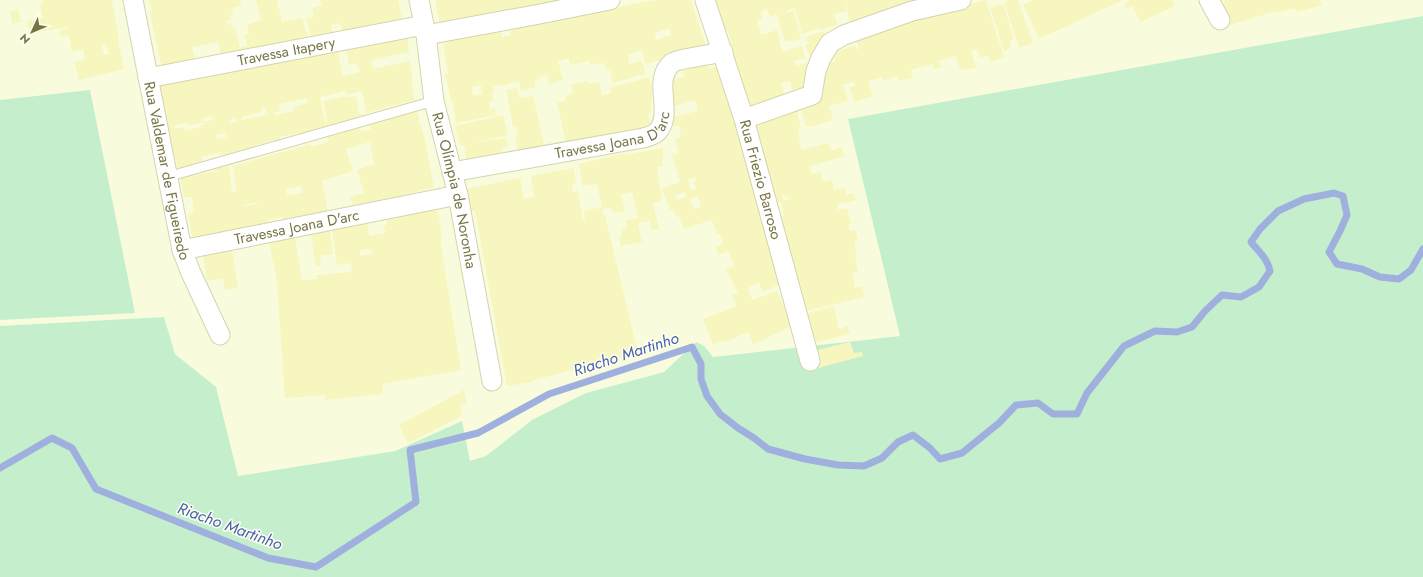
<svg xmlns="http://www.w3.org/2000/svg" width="1423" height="577" font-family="Jost,sans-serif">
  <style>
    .residential { fill: #f8fcdc }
    .green { fill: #c5efcc }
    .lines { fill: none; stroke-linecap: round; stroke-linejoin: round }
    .stream { stroke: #9fb0de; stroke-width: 7 }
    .building { fill: #f7f6be; fill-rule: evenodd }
    .lane-casing { stroke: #d4d4af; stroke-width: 11 }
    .street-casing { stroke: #d4d4af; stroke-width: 21 }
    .lane { stroke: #fff; stroke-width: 9 }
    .street { stroke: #fff; stroke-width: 19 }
    .labels { text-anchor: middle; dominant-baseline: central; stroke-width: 3; stroke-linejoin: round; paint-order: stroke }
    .street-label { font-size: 15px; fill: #787545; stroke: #fdfff2 }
    .water-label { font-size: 16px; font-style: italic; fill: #4761aa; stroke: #fdfff2 }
  </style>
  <rect width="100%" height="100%" fill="#fbffe9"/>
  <path class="residential" d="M 0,0 L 1423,0 L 1423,16 L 848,119 L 900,336 L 713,357 L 704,346 L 696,342 L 664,372 L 586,393 L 532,420 L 486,456 L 470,461 L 461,421 L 395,451 L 238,476 L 216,387 L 174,354 L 164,317 L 0,326 Z"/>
  <path class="green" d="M 1423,16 L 1423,577 L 0,577 L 0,326 L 164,317 L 175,354 L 216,387 L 238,476 L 395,451 L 462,421 L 470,461 L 486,456 L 532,420 L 586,393 L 664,372 L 696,342 L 704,346 L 713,357 L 900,336 L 848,119 Z
    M 90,90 L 135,313 L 0,320 L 0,100 Z"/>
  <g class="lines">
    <path class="stream" d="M 0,468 L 52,438 L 72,448 L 96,489 L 268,558 L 316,567 L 416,502 L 410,450 L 478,433 L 549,394 L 692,347 L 701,364 L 701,379 L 707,396 L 720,414 L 738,428 L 754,438 L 768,449 L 805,459 L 838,465 L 864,466 L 882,458 L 898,442 L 913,435 L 930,448 L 940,459 L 962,453 L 999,423 L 1016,405 L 1038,403 L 1053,414 L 1077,414 L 1087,393 L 1124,346 L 1155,331 L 1177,332 L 1192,327 L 1205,311 L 1222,295 L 1241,297 L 1259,287 L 1270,271 C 1268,259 1258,251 1251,242 L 1260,229 L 1278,211 L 1304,199 L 1334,193 L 1343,196 L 1347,215 L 1340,231 L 1329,252 L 1337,264 L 1362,269 L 1380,277 L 1399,279 L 1411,270 L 1423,249"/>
  </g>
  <path class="building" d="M 42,0 L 112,0 L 119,41 L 118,41 L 124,69 L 79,80 L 75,62 L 85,59 L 83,49 L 72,52 L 69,35 L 60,37 L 59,30 L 67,29 L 67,27 L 30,34 L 27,21 L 43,18 L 40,5 L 42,5 ZM 106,44 L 109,54 L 104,55 L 102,45 Z
    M 148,0 L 240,0 L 241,6 L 232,8 L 233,14 L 230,15 L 231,20 L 227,20 L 228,24 L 231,23 L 232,28 L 235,27 L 240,48 L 247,46 L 245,35 L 249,34 L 247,25 L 261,20 L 256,0 L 277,0 L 282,22 L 302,18 L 309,40 L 222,59 L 218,42 L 192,47 L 197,65 L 163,72 L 152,24 L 150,11 L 152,11 L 150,2 L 148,2 Z
    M 320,0 L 398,0 L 402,18 L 342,33 L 340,23 L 331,25 L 333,34 L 312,39 L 306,19 L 314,17 L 312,8 L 322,5 Z
    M 435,0 L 569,0 L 440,25 Z
    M 656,0 L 691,0 L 706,47 L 645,64 L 642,50 L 628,54 L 629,64 L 642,61 L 645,74 L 613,83 L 610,70 L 607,71 L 605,63 L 599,64 L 598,63 L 590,65 L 590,61 L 570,65 L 569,58 L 558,61 L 563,80 L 549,84 L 547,75 L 540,77 L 541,79 L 534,80 L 536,87 L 521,91 L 519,81 L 501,86 L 501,84 L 493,86 L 494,92 L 492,93 L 493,101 L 489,102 L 490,109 L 495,108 L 496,115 L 456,123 L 452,100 L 451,100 L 445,74 L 448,74 L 443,42 L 501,31 L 502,37 L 511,35 L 510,29 L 577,17 L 632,4 ZM 670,28 L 671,35 L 656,40 L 655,33 ZM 481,85 L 482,94 L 473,96 L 472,87 Z
    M 711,0 L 845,0 L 847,11 L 834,14 L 837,25 L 820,30 L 819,28 L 802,34 L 795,8 L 786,11 L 786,13 L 794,11 L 801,39 L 785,42 L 777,14 L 770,17 L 767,9 L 761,11 L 762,18 L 757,20 L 761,35 L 777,30 L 782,52 L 802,46 L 805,58 L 794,61 L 796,66 L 812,61 L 811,92 L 794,97 L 790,81 L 781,83 L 786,99 L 748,110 L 725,46 L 732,44 L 728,31 L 723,32 Z
    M 846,0 L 939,0 L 850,24 Z
    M 986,0 L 1004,58 L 990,62 L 988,55 L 980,58 L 977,49 L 971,50 L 976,68 L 960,70 L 956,56 L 939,61 L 941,68 L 934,69 L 933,64 L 911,70 L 913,78 L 898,81 L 897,76 L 883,81 L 882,77 L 868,81 L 873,96 L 854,102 L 850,87 L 855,86 L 854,82 L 843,85 L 848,101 L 829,106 L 833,120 L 810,127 L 810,126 L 806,127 L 800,106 L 824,64 L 836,61 L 833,53 L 855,45 L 856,49 L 859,49 L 855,37 L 884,28 Z
    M 1009,0 L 1018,0 L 1033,43 L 1019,48 L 1004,2 Z
    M 1034,0 L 1123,0 L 1039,39 L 1023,5 Z
    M 1130,0 L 1172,0 L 1175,6 L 1140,22 L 1133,6 L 1126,9 L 1124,4 Z
    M 1224,0 L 1320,0 L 1322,6 L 1296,12 L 1295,8 L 1277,13 L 1276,11 L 1230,25 L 1222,3 L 1225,2 Z
    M 1003,4 L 1014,39 L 1009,41 L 1011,48 L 1004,51 L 990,8 Z
    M 18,9 L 21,22 L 12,24 L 10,11 Z
    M 823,31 L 826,41 L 819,54 L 810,57 L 805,45 L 808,44 L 806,37 Z
    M 407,36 L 409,52 L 371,60 L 373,69 L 410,61 L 413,81 L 411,81 L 415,100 L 366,113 L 362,91 L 346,95 L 345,91 L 320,97 L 325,123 L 327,122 L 324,101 L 346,96 L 346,98 L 356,96 L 359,114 L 363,114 L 364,118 L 299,135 L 299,133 L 280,137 L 281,140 L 275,142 L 274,140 L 256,145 L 257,147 L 221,158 L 220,152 L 202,157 L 202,155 L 201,156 L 202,163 L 178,170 L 168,131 L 160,83 L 338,50 L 342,76 L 360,72 L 357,63 L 349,65 L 346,48 ZM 307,98 L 308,103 L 294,107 L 294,111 L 275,115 L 275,113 L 242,120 L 242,117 L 261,112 L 261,108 L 265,107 L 267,114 L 280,111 L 279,104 ZM 212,116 L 213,120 L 204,122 L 204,125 L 200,125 L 201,127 L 185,131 L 184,127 L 175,129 L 174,125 L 188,123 L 189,126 L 204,122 L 203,118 ZM 236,118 L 237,122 L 230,123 L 229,120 ZM 226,133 L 227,137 L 217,139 L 216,135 Z
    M 707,63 L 709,68 L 719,66 L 781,284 L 762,292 L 759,282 L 748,288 L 752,300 L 777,291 L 793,325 L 753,345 L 748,332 L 726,342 L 725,340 L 713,345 L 703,319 L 737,306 L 732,296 L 738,293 L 726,270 L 735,266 L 728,251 L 718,255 L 715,247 L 723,244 L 720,233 L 717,234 L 712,220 L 684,229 L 678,215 L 675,216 L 673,209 L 670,210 L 669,208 L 662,188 L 680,182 L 672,155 L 679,153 L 675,139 L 681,137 L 679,125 L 668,128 L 668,118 L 698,111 L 695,100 L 667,109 L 666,80 L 675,76 L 676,79 L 684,77 L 683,71 L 694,64 ZM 695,177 L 696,181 L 694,182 L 696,189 L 691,190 L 688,179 ZM 685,192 L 687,197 L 676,200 L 675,196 ZM 698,196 L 701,207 L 694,209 L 690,199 Z
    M 649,77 L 652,87 L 651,113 L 648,113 L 650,123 L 652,123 L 651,130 L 567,147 L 557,103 L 565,101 L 565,96 L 573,94 L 571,84 L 588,81 L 589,84 L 599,82 L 602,96 L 611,93 L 610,88 Z
    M 517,88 L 519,98 L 522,97 L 523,98 L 533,96 L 546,153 L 520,158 L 515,137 L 518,136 L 516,126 L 513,126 L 506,90 Z
    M 796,106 L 801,128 L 798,129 L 801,150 L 829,143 L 831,151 L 841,147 L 845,156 L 810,166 L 811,174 L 821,172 L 823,182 L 832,180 L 834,190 L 845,188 L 846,195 L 854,193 L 856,200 L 837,204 L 838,210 L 847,208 L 851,224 L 849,224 L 850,231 L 856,230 L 858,241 L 854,242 L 857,257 L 855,257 L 858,272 L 852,273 L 855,288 L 862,286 L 865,297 L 802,312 L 777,217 L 784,216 L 781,201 L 774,203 L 752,119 ZM 782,195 L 785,195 L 785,198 L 790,197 L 790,199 L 783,201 Z
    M 416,109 L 424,136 L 434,187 L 354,209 L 350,197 L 364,193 L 357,170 L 374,164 L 370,142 L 346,149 L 353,171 L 322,181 L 328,212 L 282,220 L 282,217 L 268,220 L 269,223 L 193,239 L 188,214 L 194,213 L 192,197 L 184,197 L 180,178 L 217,171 L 216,169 L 229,166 L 232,192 L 237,191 L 233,166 L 311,144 L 311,147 L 328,142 L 327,138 L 360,127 L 361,132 L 371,129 L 370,123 ZM 301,186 L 303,193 L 287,195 L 286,189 ZM 257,202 L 257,204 L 244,206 L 244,205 Z
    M 503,115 L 508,135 L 472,143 L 506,138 L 508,146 L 502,147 L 503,155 L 467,162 L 464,145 L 460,146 L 455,126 Z
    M 663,148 L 663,166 L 657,167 L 662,200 L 653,203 L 659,229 L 651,230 L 650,221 L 638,223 L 642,242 L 621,246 L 619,237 L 622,236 L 621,230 L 627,228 L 626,220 L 638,218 L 632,192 L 621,194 L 625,211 L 613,213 L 612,208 L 602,209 L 603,216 L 605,215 L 638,353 L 534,380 L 532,382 L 507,386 L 475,211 L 470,212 L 466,189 L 520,178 L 524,199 L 534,197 L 531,176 L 574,168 L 576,183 L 572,184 L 573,192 L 578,191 L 583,221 L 585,220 L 584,211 L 602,207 L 597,184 L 583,186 L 579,164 L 625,153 L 625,155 Z
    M 437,202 L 442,238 L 440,239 L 461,370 L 382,384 L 383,394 L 325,400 L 325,395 L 285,398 L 277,282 L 268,237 L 294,232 L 302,280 L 317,279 L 317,275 L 352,272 L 351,263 L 337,265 L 331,224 L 366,214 L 369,236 L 385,233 L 384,226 L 387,225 L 386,214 ZM 371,249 L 372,254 L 360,256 L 360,250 Z
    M 329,225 L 333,254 L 320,256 L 321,266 L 316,267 L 310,228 Z
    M 231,244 L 238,288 L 225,290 L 223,278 L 207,281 L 202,249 Z
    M 834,306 L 839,329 L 848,326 L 850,334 L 810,344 L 804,314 Z
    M 850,342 L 854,353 L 862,352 L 863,356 L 818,368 L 814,351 Z
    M 464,390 L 467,404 L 460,405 L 462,416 L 408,443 L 399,425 Z"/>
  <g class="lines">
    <g class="lane-casing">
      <path id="lane" d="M 167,177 L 434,101"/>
    </g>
    <g class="street-casing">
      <g id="street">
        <path id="s1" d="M 133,0 L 182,250 L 191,273 L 220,335"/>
        <path id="s2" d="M 419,0 L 426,35 L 434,101 L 458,195 L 492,381"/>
        <path id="s3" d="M 705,0 L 744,119 L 810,361"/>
        <path d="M 1209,0 L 1220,20"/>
        <path d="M 426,35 L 540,14 L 610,0"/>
        <path id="s4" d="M 148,78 L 424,25"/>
        <path d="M 744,119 L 812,95 L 816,71 L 821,58 L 830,43 L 844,35 L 912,11 L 961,0"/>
        <path id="s5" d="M 452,172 L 643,138 C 647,137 654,135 657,132 C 675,113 651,81 672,63 C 677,59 714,54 723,52"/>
        <path id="s6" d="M 182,250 L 458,195"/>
      </g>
    </g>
    <use href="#lane" class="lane"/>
    <use href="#street" class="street"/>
  </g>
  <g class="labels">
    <g class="street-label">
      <text stroke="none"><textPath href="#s4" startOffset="141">Travessa Itapery</textPath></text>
      <text stroke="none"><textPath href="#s5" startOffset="168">Travessa Joana D'arc</textPath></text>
      <text stroke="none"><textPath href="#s1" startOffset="174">Rua Valdemar de Figueiredo</textPath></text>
      <text stroke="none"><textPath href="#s3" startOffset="188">Rua Friezio Barroso</textPath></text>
      <text stroke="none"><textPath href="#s2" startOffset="194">Rua Olímpia de Noronha</textPath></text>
      <text stroke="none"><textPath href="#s6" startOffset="117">Travessa Joana D'arc</textPath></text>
    </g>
    <g class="water-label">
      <text transform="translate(626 354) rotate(-18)">Riacho Martinho</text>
      <text transform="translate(230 526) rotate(20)">Riacho Martinho</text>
    </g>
  </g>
  <g transform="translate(32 32) rotate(226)" stroke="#fdfff2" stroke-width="3" paint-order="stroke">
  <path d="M0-3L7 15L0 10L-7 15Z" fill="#787545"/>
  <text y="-6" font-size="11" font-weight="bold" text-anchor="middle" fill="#787545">N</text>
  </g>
</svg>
